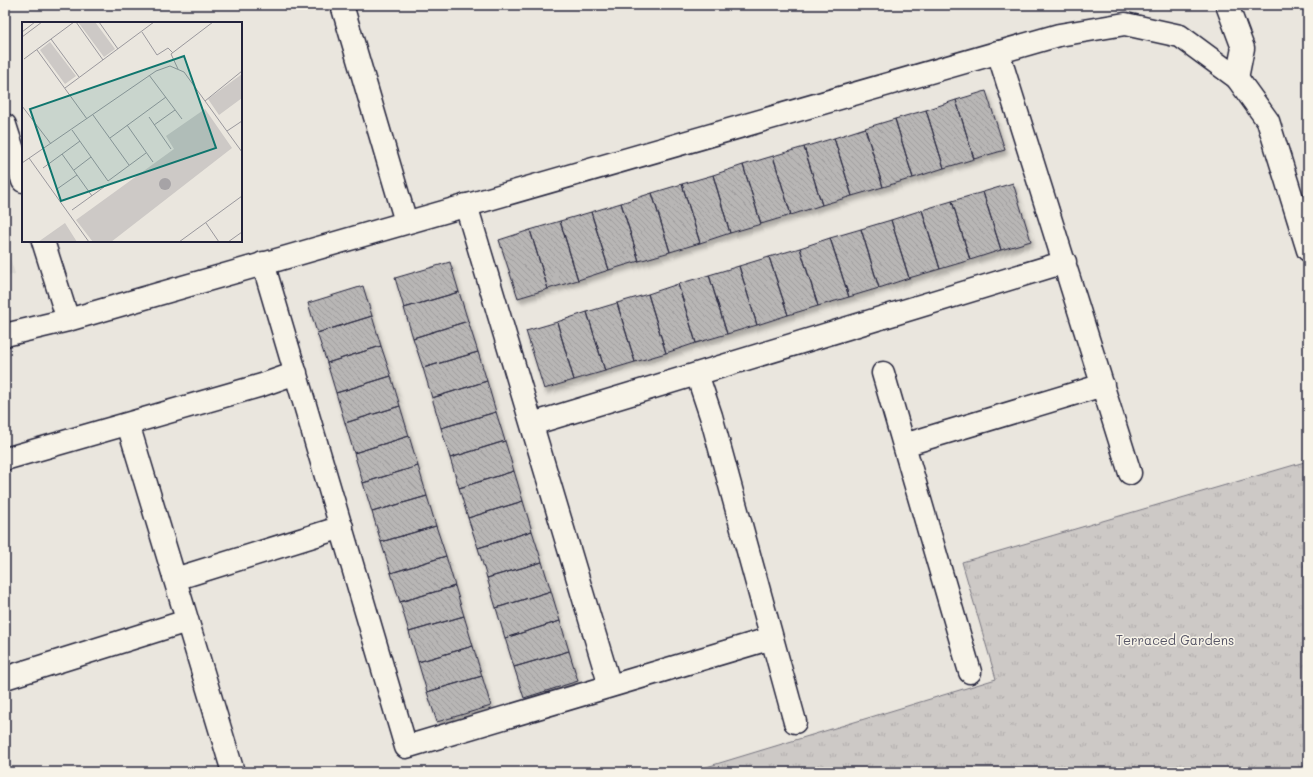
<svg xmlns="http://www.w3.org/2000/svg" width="1313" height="777" font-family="Mali,sans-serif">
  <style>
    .built { fill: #dbd8d2 }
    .grass { fill: url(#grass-tufts); stroke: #787680 }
    .building { fill: url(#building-back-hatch); stroke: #22223b; filter: url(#shadow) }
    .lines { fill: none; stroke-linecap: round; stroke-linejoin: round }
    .minor-casing { stroke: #22223b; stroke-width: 25 }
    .tertiary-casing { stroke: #22223b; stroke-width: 25 }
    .minor { stroke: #f7f3e8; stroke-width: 22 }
    .tertiary { stroke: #f7f3e8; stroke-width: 22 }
    .labels { text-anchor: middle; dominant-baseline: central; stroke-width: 3; stroke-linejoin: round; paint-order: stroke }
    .park-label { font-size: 13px; fill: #555465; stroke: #f7f3e8 }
    .inset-road { fill: none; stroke: #9a989d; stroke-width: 1 }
    .view { fill: #0f766e; fill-opacity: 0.15; stroke: #0f766e; stroke-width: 2 }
    .inset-edge { fill: none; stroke: #22223b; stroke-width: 2 }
  </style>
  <defs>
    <pattern id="grass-tufts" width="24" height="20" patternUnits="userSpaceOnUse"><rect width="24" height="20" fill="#cdc9c6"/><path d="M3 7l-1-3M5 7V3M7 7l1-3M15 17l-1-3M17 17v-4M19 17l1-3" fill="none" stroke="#b0acab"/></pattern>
    <pattern id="building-back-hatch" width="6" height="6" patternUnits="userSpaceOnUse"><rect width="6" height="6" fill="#b8b6b5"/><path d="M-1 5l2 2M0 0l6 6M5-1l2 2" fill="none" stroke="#9e9c9d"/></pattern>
    <filter id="shadow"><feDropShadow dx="2.5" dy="4.5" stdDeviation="2" flood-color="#0004"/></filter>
  </defs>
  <rect width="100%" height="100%" fill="#eae6de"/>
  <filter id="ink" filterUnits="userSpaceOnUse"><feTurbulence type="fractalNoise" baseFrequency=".025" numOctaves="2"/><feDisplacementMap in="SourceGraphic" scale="8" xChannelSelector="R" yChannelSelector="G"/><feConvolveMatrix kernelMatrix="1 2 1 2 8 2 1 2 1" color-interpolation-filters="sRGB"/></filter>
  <g filter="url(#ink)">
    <path class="built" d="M 5,242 L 15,274 L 5,277 Z"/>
    <path class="grass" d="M 1308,461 L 1308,772 L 690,772 L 996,679 L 962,562 Z"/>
    <path class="building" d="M 986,91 L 1005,150 L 974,159 L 956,100 Z
      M 956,100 L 974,159 L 944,168 L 926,110 Z
      M 926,110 L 944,168 L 913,178 L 895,119 Z
      M 895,119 L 913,178 L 883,187 L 865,128 Z
      M 865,128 L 883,187 L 852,196 L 834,138 Z
      M 834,138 L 852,196 L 822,205 L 804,147 Z
      M 804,147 L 822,205 L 791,215 L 773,156 Z
      M 773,156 L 791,215 L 761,224 L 743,165 Z
      M 743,165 L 761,224 L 730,233 L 713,175 Z
      M 713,175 L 730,233 L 700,243 L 682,184 Z
      M 1013,183 L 1031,241 L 1001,250 L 983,192 Z
      M 682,184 L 700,243 L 670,252 L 652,193 Z
      M 983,192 L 1001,250 L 970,260 L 952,201 Z
      M 652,193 L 670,252 L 639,261 L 621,203 Z
      M 952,201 L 970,260 L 940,269 L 922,210 Z
      M 621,203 L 639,261 L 609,270 L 591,212 Z
      M 922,210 L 940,269 L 909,278 L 891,220 Z
      M 591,212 L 609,270 L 578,280 L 560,221 Z
      M 891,220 L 909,278 L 879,288 L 861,229 Z
      M 560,221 L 578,280 L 548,289 L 530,230 Z
      M 861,229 L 879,288 L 849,297 L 830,238 Z
      M 530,230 L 548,289 L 518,298 L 499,240 Z
      M 830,238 L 849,297 L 818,306 L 800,248 Z
      M 800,248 L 818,306 L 788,315 L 769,257 Z
      M 769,257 L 788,315 L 757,325 L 739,266 Z
      M 450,262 L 459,292 L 404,308 L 395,278 Z
      M 739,266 L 757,325 L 727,334 L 709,275 Z
      M 709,275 L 727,334 L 696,343 L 678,284 Z
      M 678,284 L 696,343 L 666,353 L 648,294 Z
      M 363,286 L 372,316 L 317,333 L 308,303 Z
      M 459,292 L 468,321 L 413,338 L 404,308 Z
      M 648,294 L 666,353 L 635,362 L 617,303 Z
      M 617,303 L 635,362 L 605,371 L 587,312 Z
      M 587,312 L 605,371 L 574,380 L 557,322 Z
      M 372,316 L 381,346 L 327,363 L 317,333 Z
      M 468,321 L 478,352 L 423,368 L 413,338 Z
      M 557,322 L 574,380 L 544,389 L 526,331 Z
      M 381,346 L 391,376 L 336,393 L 327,363 Z
      M 478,352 L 487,381 L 432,398 L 423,368 Z
      M 391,376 L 400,406 L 345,423 L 336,393 Z
      M 487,381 L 496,412 L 441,428 L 432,398 Z
      M 400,406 L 409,436 L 354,453 L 345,423 Z
      M 496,412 L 505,441 L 450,458 L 441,428 Z
      M 409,436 L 418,466 L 363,483 L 354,453 Z
      M 505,441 L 514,471 L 459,488 L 450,458 Z
      M 418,466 L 427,496 L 372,512 L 363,483 Z
      M 514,471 L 523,501 L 468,518 L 459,488 Z
      M 427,496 L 436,526 L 381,542 L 372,512 Z
      M 523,501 L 532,531 L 478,548 L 468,518 Z
      M 436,526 L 446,556 L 391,573 L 381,542 Z
      M 532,531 L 542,562 L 487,578 L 478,548 Z
      M 446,556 L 455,586 L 400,602 L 391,573 Z
      M 542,562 L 551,591 L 496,608 L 487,578 Z
      M 455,586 L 464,616 L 409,632 L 400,602 Z
      M 551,591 L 560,621 L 505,638 L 496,608 Z
      M 464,616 L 473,646 L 418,662 L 409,632 Z
      M 560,621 L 569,651 L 514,667 L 505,638 Z
      M 473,646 L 482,676 L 427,692 L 418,662 Z
      M 569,651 L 578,681 L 524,698 L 514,667 Z
      M 482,676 L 491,706 L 437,722 L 427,692 Z"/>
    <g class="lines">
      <g class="minor-casing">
        <path id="minor" d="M 342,5 L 406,222
          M 1227,5 L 1243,48 L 1237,78
          M 998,52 L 1130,473
          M 466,205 L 610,686
          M 263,263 L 406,747 L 772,638
          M 883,373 L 970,672
          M 697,374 L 711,416 L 795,722
          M 128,424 L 233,772
          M 532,424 L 1065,262
          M 904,445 L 1103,385
          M 5,459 L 262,385 L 296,373
          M 175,579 L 342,527
          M 5,678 L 187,621"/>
      </g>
      <g class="tertiary-casing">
        <path id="tertiary" d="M 5,125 L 23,181
          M 43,241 L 68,320
          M 5,335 L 68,320 L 1059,35 L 1125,24 L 1180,36 L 1237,78 L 1268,121 L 1308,250"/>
      </g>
      <use href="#minor" class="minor"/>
      <use href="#tertiary" class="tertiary"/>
    </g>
  </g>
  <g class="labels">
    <g class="park-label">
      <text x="1175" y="639">Terraced Gardens</text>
    </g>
  </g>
  <g transform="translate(22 22)">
    <rect width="220" height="220" fill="#eae6de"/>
    <path d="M 56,0 L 73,0 L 93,27 L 82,35 ZM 28,20 L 54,54 L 43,62 L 18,28 ZM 220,52 L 220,76 L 197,93 L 186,77 ZM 183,87 L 210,126 L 89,220 L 71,220 L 54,198 L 152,127 L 144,114 ZM 43,201 L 55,220 L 16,220 Z" fill="#cdc9c6"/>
    <path d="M137 162a6 6 0 1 1 12 0a6 6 0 1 1-12 0Z" fill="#a6a3a6"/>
    <path class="inset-road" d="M 54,0 L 81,38M 77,0 L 96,27M 0,10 L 13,0M 120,10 L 135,33 L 146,26 L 151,31M 0,15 L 20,0M 29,17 L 57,55M 15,28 L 65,97M 2,37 L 52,0M 156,47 L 149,32 L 191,0M 127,53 L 160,97M 43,66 L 132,0M 183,79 L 220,49M 0,84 L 29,122M 71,93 L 107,143M 127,95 L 149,127M 105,103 L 131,140M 132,103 L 153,88M 50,108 L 86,159 L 124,131M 205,109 L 220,99M 88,116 L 144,75M 40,132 L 70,174M 7,136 L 67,220M 0,141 L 134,49 L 148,44 L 162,50 L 220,130M 21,146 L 58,119M 52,148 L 69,135M 35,167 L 55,153M 50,188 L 82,165M 184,201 L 197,220M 157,220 L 220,174M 206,220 L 220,210"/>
    <path class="view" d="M 162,34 L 194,126 L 39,179 L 8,87 Z"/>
    <rect width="220" height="220" class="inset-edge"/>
  </g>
  <rect width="1313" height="777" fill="none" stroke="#f7f3e8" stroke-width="20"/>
  <rect x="10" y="10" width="1293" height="757" fill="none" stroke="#22223b" stroke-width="1.5" filter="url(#ink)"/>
</svg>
